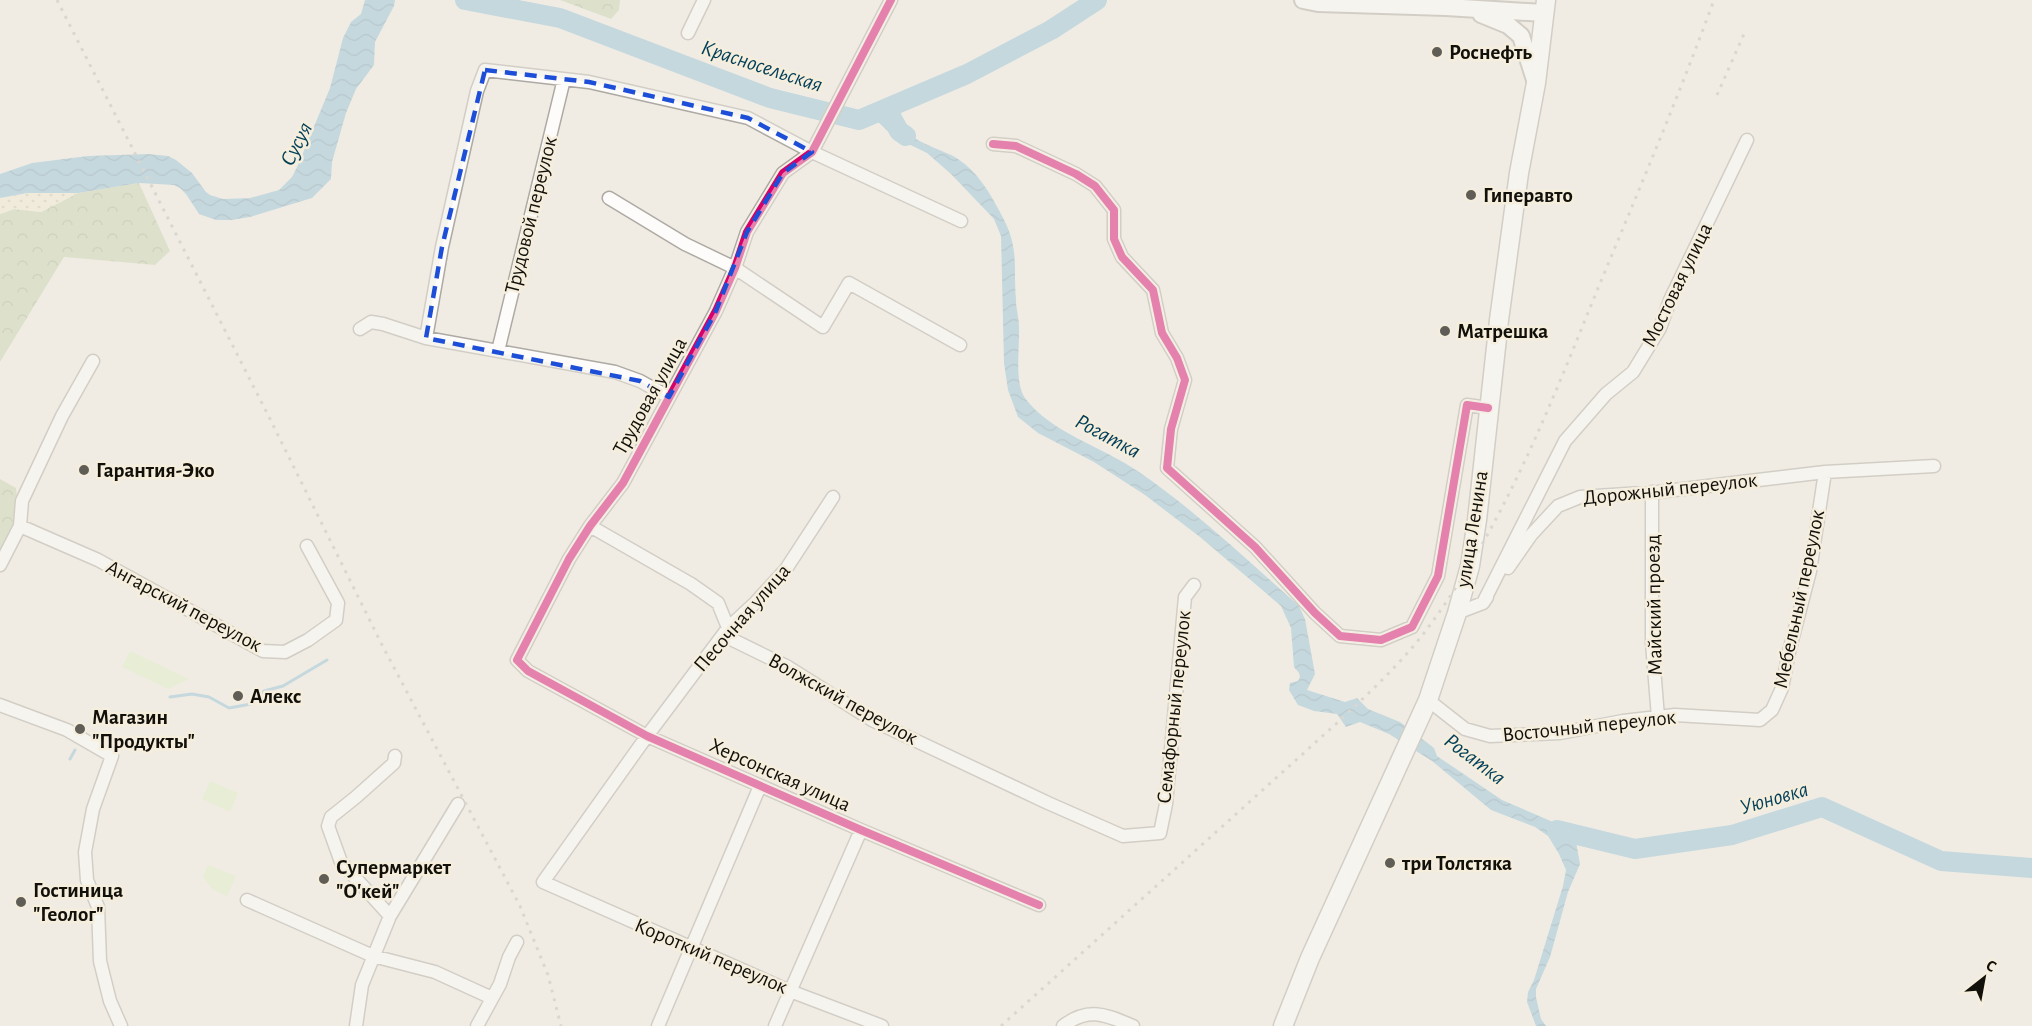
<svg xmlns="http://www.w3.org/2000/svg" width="2032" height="1026" font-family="'Alegreya Sans',sans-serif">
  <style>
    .forest { fill: url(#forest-crowns) }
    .sand { fill: url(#sand-dots) }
    .green { fill: #deedc5 }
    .water { fill: url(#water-waves) }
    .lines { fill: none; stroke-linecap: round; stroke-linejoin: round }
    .stream { stroke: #90bfd7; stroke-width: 3 }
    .river { stroke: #90bfd7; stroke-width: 20 }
    .street-casing { stroke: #ada9a3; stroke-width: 15 }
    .secondary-casing { stroke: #ada9a3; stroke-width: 20 }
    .primary-casing { stroke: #ada9a3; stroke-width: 21 }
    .street { stroke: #fdfcfb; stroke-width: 12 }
    .secondary { stroke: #fdfcfb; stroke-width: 16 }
    .primary { stroke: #fdfcfb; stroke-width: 18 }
    .rail { stroke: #bcbcb9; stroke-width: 3; stroke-dasharray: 3 6; stroke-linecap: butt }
    .cycleway-casing { stroke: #f6eedd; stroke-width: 11 }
    .cycleway { stroke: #d6006c; stroke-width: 8 }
    .marked { fill: none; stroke: #1d4ed8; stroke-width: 4.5; stroke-dasharray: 12 8; stroke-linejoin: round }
    .poi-dot { fill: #605d56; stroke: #f6eedd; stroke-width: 2 }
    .labels { text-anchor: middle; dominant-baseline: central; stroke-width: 5; stroke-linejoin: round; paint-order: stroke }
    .poi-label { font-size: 21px; font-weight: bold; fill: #12100a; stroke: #f6eedd; text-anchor: start }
    .street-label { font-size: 21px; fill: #12100a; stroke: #f6eedd }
    .water-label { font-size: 22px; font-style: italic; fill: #013e58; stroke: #f6eedd }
  </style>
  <defs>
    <pattern id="forest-crowns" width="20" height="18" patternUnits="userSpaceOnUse" patternTransform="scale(1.5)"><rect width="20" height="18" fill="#c6d3ad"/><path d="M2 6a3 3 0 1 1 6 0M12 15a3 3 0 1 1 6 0" fill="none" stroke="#a9b494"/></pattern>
    <pattern id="sand-dots" width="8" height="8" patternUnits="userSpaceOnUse" patternTransform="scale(1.5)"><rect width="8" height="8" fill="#efe8d0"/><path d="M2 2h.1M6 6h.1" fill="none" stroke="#ccc6b1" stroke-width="1.8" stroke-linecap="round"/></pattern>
    <pattern id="water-waves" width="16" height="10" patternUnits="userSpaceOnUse" patternTransform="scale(1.5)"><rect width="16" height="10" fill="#90bfd7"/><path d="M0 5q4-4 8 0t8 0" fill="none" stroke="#7ba3b7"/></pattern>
  </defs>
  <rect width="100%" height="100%" fill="#f0ece3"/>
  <path class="forest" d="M 560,0 L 620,0 L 619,10 L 611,19 Z
    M 139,183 L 170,251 L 155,265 L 64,257 L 0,362 L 0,214 L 14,209 L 41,212 L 78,193 Z
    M 0,479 L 16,488 L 20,526 L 0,565 Z"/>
  <path class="sand" d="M 27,193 L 78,193 L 41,212 L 14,209 L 0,214 L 0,198 Z"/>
  <path class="green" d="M 130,651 L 189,679 L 168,689 L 122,667 Z
    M 210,781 L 238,793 L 230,812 L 202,799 Z
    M 208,865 L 236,876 L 227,896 L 212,889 L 203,877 Z"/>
  <path class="water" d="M 365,0 L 395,0 L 394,6 L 375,42 L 374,65 L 356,89 L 346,113 L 332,162 L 331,179 L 312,198 L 250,217 L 231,220 L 216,220 L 199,214 L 186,194 L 180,188 L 174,185 L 139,183 L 78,193 L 27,193 L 0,198 L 0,174 L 32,163 L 88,156 L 148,154 L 168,156 L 176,160 L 192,173 L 206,192 L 210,195 L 223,199 L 250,198 L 279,190 L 292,177 L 298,165 L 330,88 L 343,38 L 351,22 L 361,14 Z
    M 900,112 C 893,139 942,148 958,159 C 978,172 989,192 1000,212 C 1020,248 1013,262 1016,300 C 1016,309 1019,318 1019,327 C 1020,346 1014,382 1025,398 C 1051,433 1103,447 1139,472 C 1196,511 1247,560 1299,606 L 1305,619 L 1315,674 L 1307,690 L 1345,702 L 1357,698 L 1368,709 L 1400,722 L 1434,748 L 1437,756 L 1502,800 L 1567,828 L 1576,842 L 1580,864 L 1568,892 L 1550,957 L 1536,989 L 1536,997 L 1541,1019 L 1546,1026 L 1536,1026 L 1527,1002 L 1528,992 L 1534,980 L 1563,886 L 1566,870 L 1559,854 L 1548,836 L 1535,827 L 1491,810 L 1432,761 L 1389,734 L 1360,722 L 1346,727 L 1337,714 L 1314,711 L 1298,705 L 1289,690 L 1290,683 L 1298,681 L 1300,677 L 1299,673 L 1294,667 L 1291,628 L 1281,606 L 1200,537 L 1145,495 L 1094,462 L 1038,433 L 1018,417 L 1008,390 L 1004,363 L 1001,236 L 994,219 L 951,174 L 927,153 L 894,137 L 878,122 Z"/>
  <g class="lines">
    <path class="stream" d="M 170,697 L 192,694 L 209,697 L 229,708 L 251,704 L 264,691 L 283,686 L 327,660
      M 70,759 L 75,750"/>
    <path class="river" d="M 465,0 L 560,18 L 770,98 L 859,120 L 967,74 L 1051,30 L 1097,0
      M 887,109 L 899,131 L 906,136
      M 1557,830 L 1635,849 L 1732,835 L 1822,807 L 1941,861 L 2032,868"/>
    <g class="street-casing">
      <path id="street" d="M 891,0 L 812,152 L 783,173 L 747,232 L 735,268 L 716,311 L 623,483 L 590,526 L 569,559 L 517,660 L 528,671 L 647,736 L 861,830 L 1039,905
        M 688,33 L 704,0
        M 993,144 L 1016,146 L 1076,174 L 1095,186 L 1114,210 L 1114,239 L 1122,257 L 1153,290 L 1162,333 L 1177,358 L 1185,380 L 1171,429 L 1167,468 L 1255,547 L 1315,613 L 1340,636 L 1381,640 L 1412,627 L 1438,576 L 1467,405 L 1488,408
        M 609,198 L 685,244 L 735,268 L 823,327 L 849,283 L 960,345
        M 360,329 L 371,322 L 383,324 L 426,338 L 615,372 L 640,381 L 669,397
        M 426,338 L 442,247 L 477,91 L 485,70 L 589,82 L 748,118 L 812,152 L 961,221
        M 498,351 L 564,79
        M 1652,492 L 1652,643 L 1658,717
        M 833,497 L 786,569 L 754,604 L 728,628 L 647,736 L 543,882 L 790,991 L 882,1026
        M 20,526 L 98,560 L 263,651 L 285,652 L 308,640 L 336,620 L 338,603 L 307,546
        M 590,526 L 691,584 L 718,603 L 733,640 L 788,667 L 872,720 L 1048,803 L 1123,836 L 1160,833 L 1166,804 L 1185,597 L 1194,585
        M 0,565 L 20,526 L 22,501 L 62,416 L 93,361
        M 1508,568 L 1531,535 L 1558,506 L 1580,497 L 1658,492 L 1825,472 L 1934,466
        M 1483,603 L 1565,441 L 1606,394 L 1633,372 L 1660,328 L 1670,300 L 1747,140
        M 1457,613 L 1483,603 L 1487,597
        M 1428,700 L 1465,729 L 1490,736 L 1560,733 L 1623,721 L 1675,715 L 1760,720 L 1772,710 L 1782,688 L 1789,652 L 1810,571 L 1825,472
        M 0,705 L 67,730 L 112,756 L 93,809 L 85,852 L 87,880 L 98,907 L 100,961 L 110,1001 L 121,1026
        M 247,900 L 373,956 L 435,972 L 492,998
        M 390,916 L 341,862 L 328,826 L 331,817 L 356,797 L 394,763 L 395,756
        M 356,1026 L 362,985 L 390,916 L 458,804
        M 477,1026 L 500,984 L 509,957 L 517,942
        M 658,1026 L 760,786
        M 775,1026 L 861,830
        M 1063,1026 C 1089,1006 1106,1015 1133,1026"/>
    </g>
    <g class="secondary-casing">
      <path id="secondary" d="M 1303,0 L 1318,3 L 1446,7 L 1544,13
        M 1481,14 L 1508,25 L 1521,36 L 1536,83"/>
    </g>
    <g class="primary-casing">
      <path id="primary" d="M 1283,1026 L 1310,958 L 1428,700 L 1457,613 L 1470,566 L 1477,520 L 1499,320 L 1519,173 L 1536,83 L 1546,0"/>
    </g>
    <use href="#street" class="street"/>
    <use href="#secondary" class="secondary"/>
    <use href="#primary" class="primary"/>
    <path class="rail" d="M 57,0 L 269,417 L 381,643 L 520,906 L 548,975 L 561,1026
      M 1717,95 L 1744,34
      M 1001,1026 L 1337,723 C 1369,693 1404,661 1430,625 C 1503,526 1548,411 1594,298 C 1635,199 1677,101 1714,0"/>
    <g class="cycleway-casing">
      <path id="cycleway" d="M 891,0 L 812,152 L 783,173 L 747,232 L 735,268 L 716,311 L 623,483 L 590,526 L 569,559 L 517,660 L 528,671 L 647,736 L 861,830 L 1039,905
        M 993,144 L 1016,146 L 1076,174 L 1095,186 L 1114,210 L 1114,239 L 1122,257 L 1153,290 L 1162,333 L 1177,358 L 1185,380 L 1171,429 L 1167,468 L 1255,547 L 1315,613 L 1340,636 L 1381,640 L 1412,627 L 1438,576 L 1467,405 L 1488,408"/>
    </g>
    <use href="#cycleway" class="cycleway"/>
  </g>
  <path d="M0 0H2032V1026H0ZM 485,70 L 589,82 L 748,118 L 812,152 L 783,173 L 747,232 L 716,311 L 669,397 L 640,381 L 426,338 L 442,247 Z" fill="#f0ece3" fill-opacity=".55" fill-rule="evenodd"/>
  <path class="marked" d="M 485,70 L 589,82 L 748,118 L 812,152 L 783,173 L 747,232 L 716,311 L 669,397 L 640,381 L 426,338 L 442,247 Z"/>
  <g class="poi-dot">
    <circle cx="1437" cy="52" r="6"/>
    <circle cx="1471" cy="195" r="6"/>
    <circle cx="1445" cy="331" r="6"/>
    <circle cx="84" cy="470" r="6"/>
    <circle cx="238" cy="696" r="6"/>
    <circle cx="80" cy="729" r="6"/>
    <circle cx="1390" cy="863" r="6"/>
    <circle cx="324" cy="879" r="6"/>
    <circle cx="21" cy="902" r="6"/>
  </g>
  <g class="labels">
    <g class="poi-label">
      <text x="1449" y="52">Роснефть</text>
      <text x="1483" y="195">Гиперавто</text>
      <text x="1457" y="331">Матрешка</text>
      <text x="96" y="470">Гарантия-Эко</text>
      <text x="250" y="696">Алекс</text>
      <text x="92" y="717">Магазин<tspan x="92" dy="24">"Продукты"</tspan></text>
      <text x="1402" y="863">три Толстяка</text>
      <text x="336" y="867">Супермаркет<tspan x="336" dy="24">"О'кей"</tspan></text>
      <text x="33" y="890">Гостиница<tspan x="33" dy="24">"Геолог"</tspan></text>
    </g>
    <g class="street-label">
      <text transform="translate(531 215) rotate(-76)">Трудовой переулок</text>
      <text transform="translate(1677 285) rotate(-64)">Мостовая улица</text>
      <text transform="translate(650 396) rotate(-61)">Трудовая улица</text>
      <text transform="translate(1670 489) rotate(-6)">Дорожный переулок</text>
      <text transform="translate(1472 529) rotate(-81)">улица Ленина</text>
      <text transform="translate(1799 599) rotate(-78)">Мебельный переулок</text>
      <text transform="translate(1654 605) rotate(-91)">Майский проезд</text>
      <text transform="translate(184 606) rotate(28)">Ангарский переулок</text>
      <text transform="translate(742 618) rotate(-49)">Песочная улица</text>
      <text transform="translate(843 699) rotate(29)">Волжский переулок</text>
      <text transform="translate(1174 707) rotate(-84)">Семафорный переулок</text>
      <text transform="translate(1589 726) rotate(-6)">Восточный переулок</text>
      <text transform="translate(780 775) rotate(24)">Херсонская улица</text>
      <text transform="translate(711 956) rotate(23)">Короткий переулок</text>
    </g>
    <g class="water-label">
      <text transform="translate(762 66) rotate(18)">Красносельская</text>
      <text transform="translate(296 144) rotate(-63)">Сусуя</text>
      <text transform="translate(1108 436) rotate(28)">Рогатка</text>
      <text transform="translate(1475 759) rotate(37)">Рогатка</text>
      <text transform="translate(1774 798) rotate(-16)">Уюновка</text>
    </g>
  </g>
  <g transform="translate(1984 978) rotate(31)" stroke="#f6eedd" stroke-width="4.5" paint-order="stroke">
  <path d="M0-4.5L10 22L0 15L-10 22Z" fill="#12100a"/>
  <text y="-9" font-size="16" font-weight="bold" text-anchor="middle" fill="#12100a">С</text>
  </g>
</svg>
